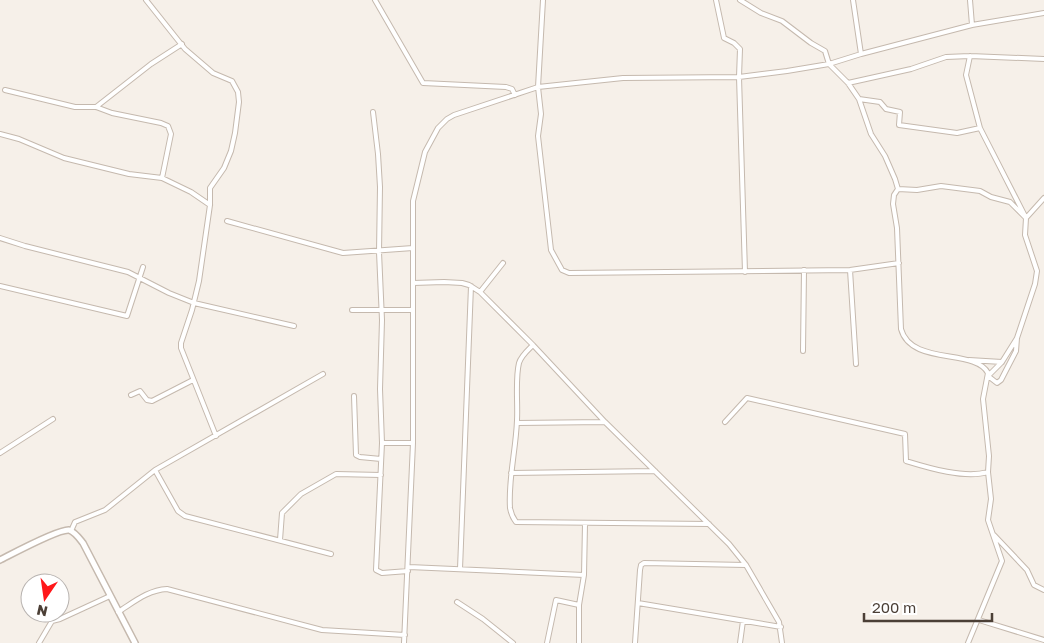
<svg xmlns="http://www.w3.org/2000/svg" width="1044" height="643" font-family="'Golos Text',sans-serif">
  <style>
    .lines { fill: none; stroke-linecap: round; stroke-linejoin: round }
    .minor-casing { stroke: #c5b9ae; stroke-width: 6 }
    .tertiary-casing { stroke: #c5b9ae; stroke-width: 8 }
    .minor { stroke: #fff; stroke-width: 4 }
    .tertiary { stroke: #fff; stroke-width: 5 }
  </style>
  <rect width="100%" height="100%" fill="#f6f0e9"/>
  <g class="lines">
    <g class="minor-casing">
      <path id="minor" d="M 146,0 L 185,49 L 213,73 L 232,81 L 238,92 L 239,102 L 235,133 L 231,151 L 224,168 L 210,188 L 210,205 L 199,281 L 192,310 L 181,343 L 181,348 L 216,436
        M 375,0 L 423,83 L 506,87 L 512,89 L 515,95
        M 543,0 L 538,87 L 541,114 L 538,136 L 551,250 L 562,270 L 569,273 L 850,270 L 899,263
        M 716,0 L 724,38 L 734,43 L 740,49 L 739,77 L 745,272
        M 740,0 L 761,13 L 782,21 L 811,43 L 825,51 L 829,64 L 848,83 L 859,99 L 871,134 L 885,156 L 895,179 L 898,189 L 894,195 L 893,204 L 897,228 L 901,329 C 911,366 975,348 988,373 L 983,399 L 989,456 L 988,472 L 991,499 L 988,520 L 1002,561 L 968,643
        M 853,0 L 861,54
        M 970,0 L 972,25
        M 970,56 L 966,75 L 980,128 L 1026,218 L 1025,235 L 1037,271 L 1035,284 L 1017,338 L 1016,351 L 1001,380 L 997,383 L 988,376 L 1002,362 L 1017,338
        M 848,83 L 911,69 L 946,57 L 970,56 L 1044,59
        M 5,90 L 75,107 L 96,107 L 112,113 L 161,123 L 168,126 L 171,134 L 162,178
        M 859,99 L 880,102 L 886,109 L 900,112 L 899,125 L 957,133 L 980,128
        M 96,107 L 151,64 L 182,44
        M 373,112 L 378,154 L 380,187 L 379,252 L 382,320 L 380,389 L 382,443 L 376,570 L 382,573 L 408,571
        M 0,134 L 19,139 L 64,158 L 129,174 L 162,178 L 191,192 L 210,205
        M 898,189 L 917,190 L 941,186 L 980,191 L 991,197 L 1010,202 L 1026,218 L 1044,198
        M 227,221 L 343,253 L 413,248
        M 0,238 L 25,246 L 128,272 L 169,293 L 194,303 L 294,326
        M 850,270 L 856,364
        M 413,283 L 444,282 L 462,283 L 469,285 L 480,292 L 533,345 L 605,422 L 729,544 L 746,565 L 779,622 L 782,643
        M 0,286 L 127,316 L 143,267
        M 480,292 L 503,263
        M 352,310 L 413,310
        M 533,345 C 528,350 521,356 519,363 C 515,379 518,404 517,420 C 516,450 508,479 510,508 C 511,514 513,518 516,522 L 709,524
        M 803,351 L 804,270
        M 969,360 L 1002,362
        M 131,395 L 140,391 L 147,400 L 152,401 L 193,380
        M 354,396 L 356,455 L 360,457 L 381,459
        M 725,422 L 747,398 L 905,434 L 906,461 C 929,468 965,479 988,472
        M 517,423 L 605,422
        M 382,443 L 413,443
        M 0,453 L 53,419
        M 155,470 L 178,511 L 185,516 L 331,554
        M 511,473 L 655,471
        M 71,531 L 75,522 L 105,510 L 155,470 L 323,374
        M 994,535 L 1027,570 L 1034,585 L 1044,590
        M 280,540 L 282,513 L 301,494 L 336,474 L 381,475
        M 409,567 L 584,575
        M 460,569 L 471,286
        M 457,602 L 483,619 L 513,643
        M 638,603 L 781,627
        M 118,612 C 134,602 148,590 167,589 L 322,630 L 405,635
        M 979,620 L 1044,640
        M 39,643 L 52,621 L 60,619 L 110,596
        M 404,643 L 413,443 L 413,201 L 425,152 L 438,128 L 447,119 L 454,115 L 538,87 L 623,78 L 739,77 L 787,71 L 829,64 L 861,54 L 972,25 L 1044,13
        M 547,643 L 556,600 L 579,605
        M 579,643 L 579,605 L 584,575 L 585,524
        M 635,643 L 640,570 L 641,565 L 644,563 L 746,565
        M 740,643 L 743,621"/>
    </g>
    <g class="tertiary-casing">
      <path id="tertiary" d="M 0,560 C 12,554 58,529 69,530 C 75,532 79,538 83,543 L 135,643"/>
    </g>
    <use href="#minor" class="minor"/>
    <use href="#tertiary" class="tertiary"/>
  </g>
  <g transform="translate(45 598) rotate(193)"><circle r="24" fill="#ffffff" stroke="#b7b2af"/>
  <path d="M0-4L9 19L0 12L-9 19Z" fill="#ff171a"/>
  <text y="-8" font-size="14" font-weight="bold" text-anchor="middle" fill="#4b3f36">N</text>
  </g>
  <path d="M864 613v8h128v-8" fill="none" stroke="#4b3f36" stroke-width="2.5"/>
  <text x="872" y="613" font-size="15" fill="#4b3f36" stroke="#ffffff" stroke-width="4" paint-order="stroke">200 m</text>
</svg>
